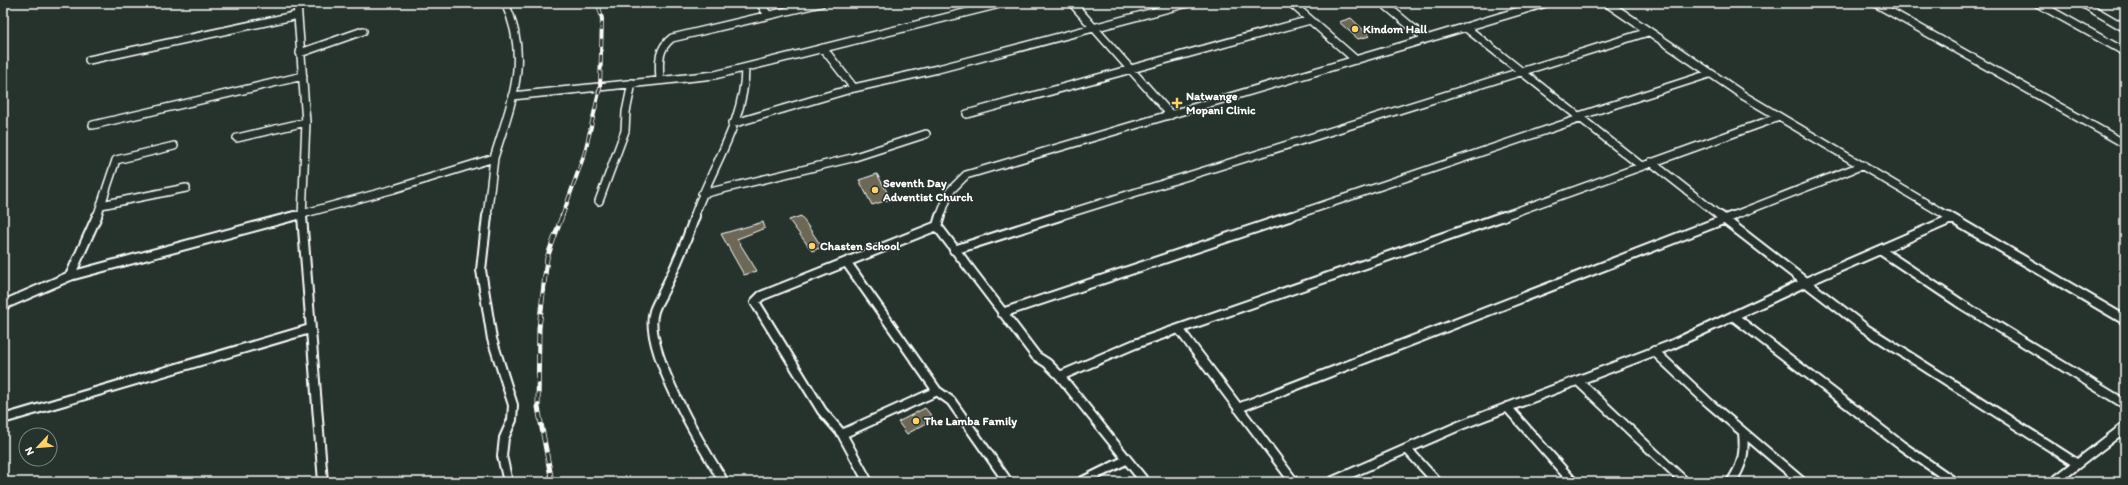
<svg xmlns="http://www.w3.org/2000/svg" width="2128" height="485" font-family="Itim,sans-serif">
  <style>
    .building { fill: #6d6756; stroke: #fff }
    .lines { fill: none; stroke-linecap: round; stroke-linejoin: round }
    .minor-far1-casing { stroke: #fff; stroke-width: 10 }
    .minor-casing { stroke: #fff; stroke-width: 12 }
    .minor-far1 { stroke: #26332d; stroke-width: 7 }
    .minor { stroke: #26332d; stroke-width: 8 }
    .rail-far1-casing { stroke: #fff; stroke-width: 4 }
    .rail-casing { stroke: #fff; stroke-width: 5 }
    .rail-far1 { stroke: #26332d; stroke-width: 2.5; stroke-dasharray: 8; stroke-linecap: butt }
    .rail { stroke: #26332d; stroke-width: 3.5; stroke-dasharray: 10; stroke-linecap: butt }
    .poi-dot { fill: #ffd166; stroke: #26332d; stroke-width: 1.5 }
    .labels { text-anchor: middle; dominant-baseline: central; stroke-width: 3; stroke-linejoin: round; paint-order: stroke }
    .poi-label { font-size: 12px; font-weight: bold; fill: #fff; stroke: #26332d; text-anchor: start }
  </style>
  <rect width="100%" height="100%" fill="#26332d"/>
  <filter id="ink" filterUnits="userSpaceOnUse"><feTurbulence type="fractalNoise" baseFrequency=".025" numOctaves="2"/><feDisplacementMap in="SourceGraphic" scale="8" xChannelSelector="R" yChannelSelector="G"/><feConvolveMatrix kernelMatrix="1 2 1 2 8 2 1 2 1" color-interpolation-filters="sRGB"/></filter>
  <g filter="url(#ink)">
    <path class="building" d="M 1351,18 L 1370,36 L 1358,39 L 1339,22 Z
      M 877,174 L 891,199 L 872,205 L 859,180 Z
      M 801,216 L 822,247 L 812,251 L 789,220 Z
      M 763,222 L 765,228 L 737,239 L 757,271 L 744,275 L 721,234 Z
      M 925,408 L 934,419 L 907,434 L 898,422 Z"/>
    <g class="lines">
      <g class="minor-far1-casing">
        <path id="minor-far1" d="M 297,3 L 306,122 L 302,217
          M 760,3 L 768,15
          M 1072,3 L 1171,115
          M 1291,3 L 1356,60
          M 1383,3 L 1426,39 L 1546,3
          M 1607,3 L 1744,96 L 1949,217
          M 1875,3 L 2125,144
          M 2037,3 L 2125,52
          M 2082,3 L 2125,28
          M 1465,27 L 1640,165
          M 823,48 L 854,88
          M 300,53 L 363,31
          M 89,60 L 298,15
          M 660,80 C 659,64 657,49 672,38 L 821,3
          M 512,96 L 715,75 L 1004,3
          M 967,114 L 1310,20
          M 1579,116 L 1709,74
          M 732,124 L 854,88 L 938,69 L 1188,3
          M 93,125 L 303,76
          M 237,138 L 306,122
          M 1651,162 L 1721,217
          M 702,194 L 852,158 L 926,134
          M 599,201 L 625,131 L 626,112 L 632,83
          M 101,205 L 186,188
          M 97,217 L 116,160 L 174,146
          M 291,217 L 394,189 L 494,158 C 511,103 531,59 505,3
          M 487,217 L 494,158
          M 694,217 C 711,167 745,122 745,68
          M 940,217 L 950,191 L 966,175 L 1426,39
          M 1057,217 L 1648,32
          M 1289,217 L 1582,118
          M 1501,217 L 1779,117
          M 1730,217 L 1863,165"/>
      </g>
      <g class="minor-casing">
        <path id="minor" d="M 302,216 L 323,482
          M 487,216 L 481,270 L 492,339 L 513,405 L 512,420 L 504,438 L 502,456 L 508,482
          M 695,216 C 687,239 677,264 666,286 C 663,294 657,302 654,311 C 642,348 703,449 724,482
          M 1720,216 L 1866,329 L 2076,463
          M 1948,216 L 2125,320
          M 937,226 L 1036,356 L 1047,363 L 1060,376 L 1145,482
          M 954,250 L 1060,216
          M 1880,250 L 1961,304 L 2125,404
          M 847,263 L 937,391 L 951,401 L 1008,482
          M 70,276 L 97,216
          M 3,305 L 70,276 L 294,216
          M 1002,313 L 1292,216
          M 1733,316 L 1902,446 L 1954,482
          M 1179,329 L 1294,482
          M 1654,351 L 1709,403 L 1802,482
          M 1060,376 L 1135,344 L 1504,216
          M 1578,381 L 1685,482
          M 1507,407 L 1573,482
          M 1238,408 L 1733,216
          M 3,419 L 310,329
          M 842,434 L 937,391
          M 1407,449 L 1437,482
          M 868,482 L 842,434 L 822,411 L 755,302 L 761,296 L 937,226 L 940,216
          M 1081,482 L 1126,460
          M 1331,482 L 1461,425 L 1671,345 L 1806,282 L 1951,219
          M 1731,482 C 1743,465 1745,452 1743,432
          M 2054,482 L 2125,427"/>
      </g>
      <use href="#minor-far1" class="minor-far1"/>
      <use href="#minor" class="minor"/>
      <g class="rail-far1-casing">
        <path id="rail-far1" d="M 562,217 L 585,152 L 600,88 L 602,19 L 598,3"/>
      </g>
      <g class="rail-casing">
        <path id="rail" d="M 552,482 L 538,407 L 539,328 L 547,258 L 562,216"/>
      </g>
      <use href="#rail-far1" class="rail-far1"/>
      <use href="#rail" class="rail"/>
    </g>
  </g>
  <g class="poi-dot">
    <circle cx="1355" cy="29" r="4"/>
    <path d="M1175 97h4v4h4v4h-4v4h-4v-4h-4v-4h4z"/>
    <circle cx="875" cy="190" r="4"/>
    <circle cx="812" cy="246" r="4"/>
    <circle cx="916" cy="421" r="4"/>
  </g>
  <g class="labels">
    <g class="poi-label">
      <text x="1363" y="29">Kindom Hall</text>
      <text x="1186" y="96">Natwange<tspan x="1186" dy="14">Mopani Clinic</tspan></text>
      <text x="883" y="183">Seventh Day<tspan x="883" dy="14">Adventist Church</tspan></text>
      <text x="820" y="246">Chasten School</text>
      <text x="924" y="421">The Lamba Family</text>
    </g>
  </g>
  <rect width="2128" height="485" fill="none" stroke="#26332d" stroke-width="16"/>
  <rect x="8" y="8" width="2112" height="469" fill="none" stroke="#fff" stroke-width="1.5" filter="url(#ink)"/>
  <g transform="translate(38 447) rotate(244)"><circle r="19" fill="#26332d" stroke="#7d8581"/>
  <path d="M0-3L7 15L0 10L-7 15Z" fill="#ffd166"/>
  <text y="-6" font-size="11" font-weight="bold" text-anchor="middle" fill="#ffffff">N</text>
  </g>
</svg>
